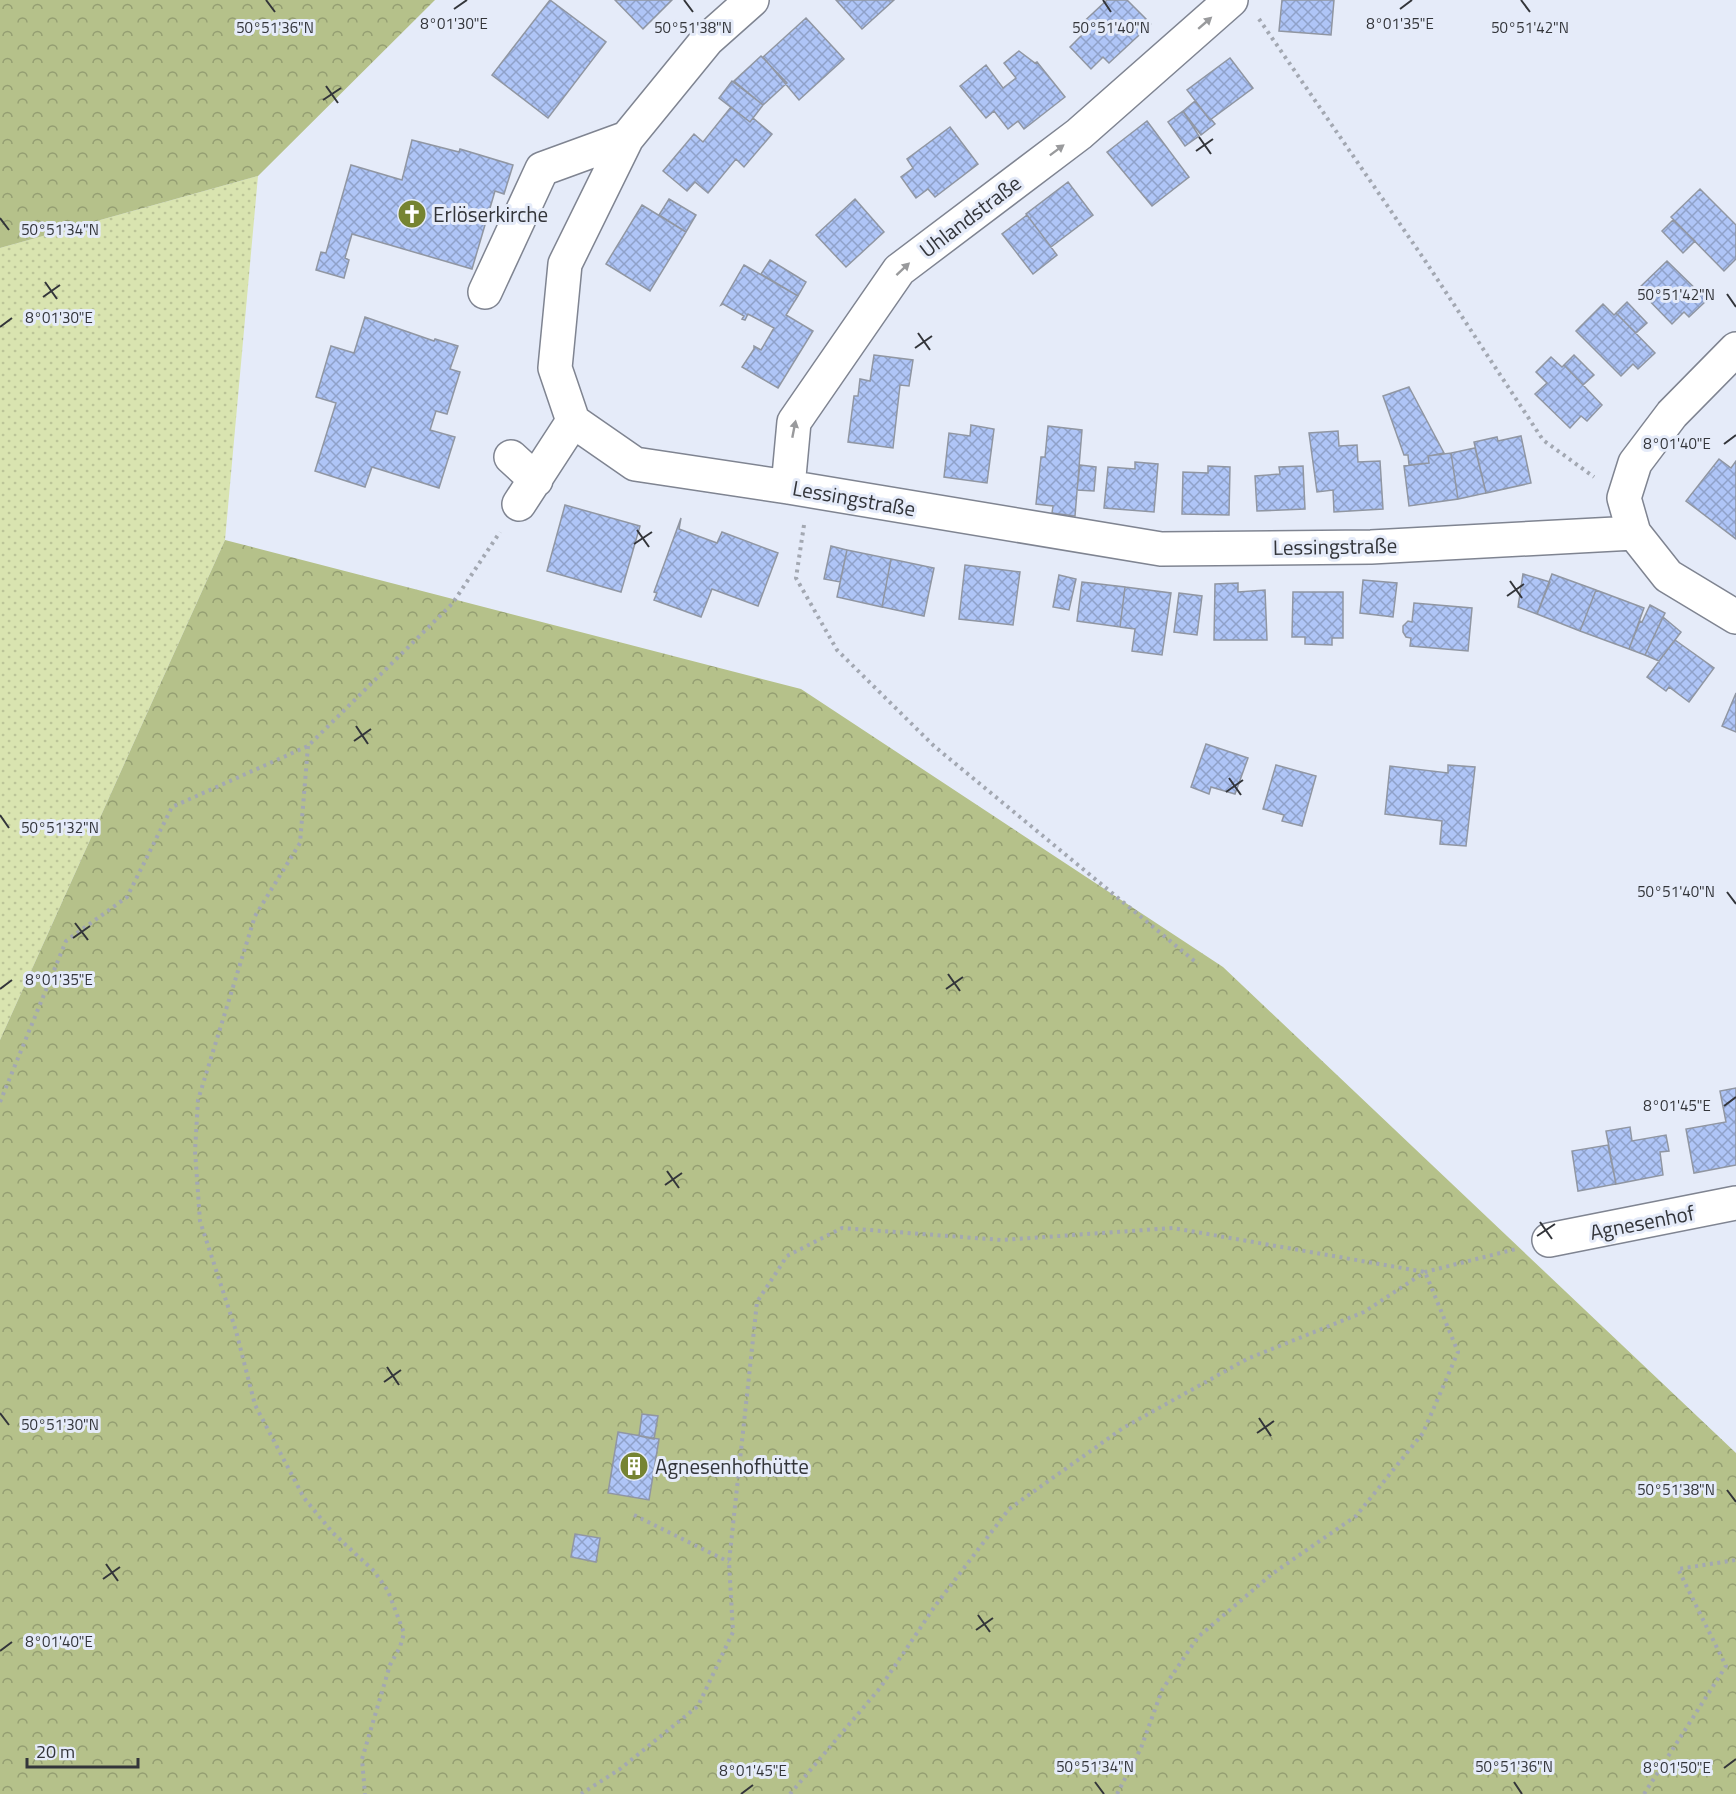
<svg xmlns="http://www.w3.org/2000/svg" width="1736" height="1794" font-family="'Titillium Web',sans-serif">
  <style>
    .grass { fill: url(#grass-dots) }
    .forest { fill: url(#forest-crowns); fill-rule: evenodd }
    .building { fill: url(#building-cross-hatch); stroke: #9096a2; stroke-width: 1.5 }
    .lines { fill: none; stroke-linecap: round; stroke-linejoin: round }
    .minor-casing { stroke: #7f8491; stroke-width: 36 }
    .path { stroke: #a3a8b2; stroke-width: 4; stroke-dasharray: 3 4.5; stroke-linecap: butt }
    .minor { stroke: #fff; stroke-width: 33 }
    .oneway { fill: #999a9c }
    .ticks { fill: none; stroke: #33353a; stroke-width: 2 }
    .labels { text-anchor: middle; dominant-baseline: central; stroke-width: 6; stroke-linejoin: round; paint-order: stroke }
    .poi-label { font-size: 21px; fill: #33353a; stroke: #e5ebf9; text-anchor: start }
    .street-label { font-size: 21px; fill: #33353a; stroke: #e5ebf9 }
    .ticks-label { font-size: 15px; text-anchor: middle; fill: #33353a; stroke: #e5ebf9; stroke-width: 6; stroke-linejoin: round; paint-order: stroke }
  </style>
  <defs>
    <pattern id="grass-dots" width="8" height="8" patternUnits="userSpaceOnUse" patternTransform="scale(1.5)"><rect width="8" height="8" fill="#d9e4b0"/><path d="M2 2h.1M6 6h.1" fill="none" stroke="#bbc498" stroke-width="1.8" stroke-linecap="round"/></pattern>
    <pattern id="forest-crowns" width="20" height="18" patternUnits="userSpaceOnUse" patternTransform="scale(1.5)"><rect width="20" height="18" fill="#b5c18a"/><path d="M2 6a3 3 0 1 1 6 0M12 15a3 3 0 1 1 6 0" fill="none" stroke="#949e72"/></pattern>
    <pattern id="building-cross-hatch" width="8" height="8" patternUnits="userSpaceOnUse" patternTransform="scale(1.5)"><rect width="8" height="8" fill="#afc5f7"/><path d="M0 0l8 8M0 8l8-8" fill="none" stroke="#8fa1c9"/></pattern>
  </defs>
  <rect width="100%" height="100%" fill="#e5ebf9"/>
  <path class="grass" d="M 258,176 L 225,540 L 0,1040 L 0,248 Z"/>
  <path class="forest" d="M 0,0 L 435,0 L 258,176 L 0,248 Z
    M 225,540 L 801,689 L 1223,967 L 1736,1453 L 1736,1794 L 0,1794 L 0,1040 ZM 642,1414 L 658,1416 L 654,1439 L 659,1440 L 649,1499 L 608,1493 L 639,1436 ZM 575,1534 L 600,1538 L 596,1562 L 571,1557 Z"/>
  <path class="building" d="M 550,0 L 606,42 L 548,118 L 492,75 Z
    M 615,0 L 672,0 L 643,29 Z
    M 836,0 L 894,0 L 862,29 Z
    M 1107,0 L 1127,0 L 1151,24 L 1109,63 L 1103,57 L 1091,69 L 1070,47 L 1082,35 L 1076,29 Z
    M 1282,0 L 1334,0 L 1331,35 L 1279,31 Z
    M 806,18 L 844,59 L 799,100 L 763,57 Z
    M 1019,51 L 1035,63 L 1037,62 L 1065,97 L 1024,129 L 1018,121 L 1008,129 L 994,111 L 986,118 L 960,86 L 986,65 L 1003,88 L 1016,78 L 1004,63 Z
    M 761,56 L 787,83 L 763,105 L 734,81 Z
    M 1230,58 L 1253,88 L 1210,120 L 1187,90 Z
    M 732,81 L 763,105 L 750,122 L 719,98 Z
    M 1195,101 L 1210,120 L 1211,119 L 1215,124 L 1201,135 L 1183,111 Z
    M 731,107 L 750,122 L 753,118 L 772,134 L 744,167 L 736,159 L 708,193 L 695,182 L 687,191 L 663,171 L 694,134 L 703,142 Z
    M 1183,111 L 1199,136 L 1185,146 L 1168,122 Z
    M 1147,121 L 1189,177 L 1152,206 L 1107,152 Z
    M 950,127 L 978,164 L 935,197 L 928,189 L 916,198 L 901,177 L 913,168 L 907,159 Z
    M 412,140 L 459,152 L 460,149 L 513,165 L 504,194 L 495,191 L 472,269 L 352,234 L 345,258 L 349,260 L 344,278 L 316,270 L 321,252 L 326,253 L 351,165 L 402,180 Z
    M 1068,182 L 1093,215 L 1051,247 L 1026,214 Z
    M 1700,189 L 1736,225 L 1736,259 L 1724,271 L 1671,217 Z
    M 669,199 L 696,215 L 686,232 L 659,215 Z
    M 855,199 L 884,232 L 846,267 L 816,235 Z
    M 642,205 L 686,232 L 650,291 L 606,264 Z
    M 1027,215 L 1057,255 L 1033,274 L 1002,234 Z
    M 1673,220 L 1695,241 L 1683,253 L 1662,231 Z
    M 770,260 L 806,282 L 798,296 L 761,274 Z
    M 1667,261 L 1707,300 L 1689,317 L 1684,312 L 1672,324 L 1638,289 Z
    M 744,265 L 798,296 L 786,315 L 813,331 L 778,388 L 742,367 L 754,349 L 754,346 L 761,350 L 774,328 L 748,314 L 745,320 L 742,319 L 744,316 L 723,304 L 721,305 Z
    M 1627,302 L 1647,323 L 1636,333 L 1616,313 Z
    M 1603,304 L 1614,315 L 1616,313 L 1655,353 L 1638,369 L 1633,364 L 1621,376 L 1576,331 Z
    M 365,317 L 434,341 L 435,339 L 458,346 L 450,369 L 460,372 L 447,414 L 436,411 L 430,430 L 455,437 L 439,488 L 372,467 L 365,487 L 315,471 L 336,403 L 316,397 L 331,346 L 354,353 Z
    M 874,355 L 913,360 L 909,386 L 900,385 L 893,448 L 848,442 L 854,396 L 858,396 L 860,379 L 870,381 Z
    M 1574,355 L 1594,375 L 1583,385 L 1564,365 Z
    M 1551,357 L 1562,367 L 1564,365 L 1602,405 L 1587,421 L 1581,416 L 1570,428 L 1535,394 L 1547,383 L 1536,372 Z
    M 1409,387 L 1444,453 L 1428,456 L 1429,463 L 1409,465 L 1408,455 L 1404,455 L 1383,396 Z
    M 971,425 L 994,429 L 987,483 L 944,477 L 949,433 L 970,436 Z
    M 1048,426 L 1082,430 L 1075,516 L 1052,513 L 1053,506 L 1036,504 L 1041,457 L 1045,457 Z
    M 1338,431 L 1339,446 L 1357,445 L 1358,462 L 1380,461 L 1383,509 L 1334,512 L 1333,490 L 1317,492 L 1309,433 Z
    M 1521,436 L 1531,483 L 1486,493 L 1474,442 L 1497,437 L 1498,441 Z
    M 1475,448 L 1486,493 L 1458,499 L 1451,453 Z
    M 1451,453 L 1458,499 L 1409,506 L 1404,466 L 1429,463 L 1428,456 Z
    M 1719,459 L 1731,468 L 1736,461 L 1736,539 L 1686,501 Z
    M 1135,462 L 1158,464 L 1154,512 L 1104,508 L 1108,467 L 1135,469 Z
    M 1080,465 L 1096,467 L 1094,491 L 1077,490 Z
    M 1208,466 L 1230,467 L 1229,515 L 1182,514 L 1183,472 L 1208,473 Z
    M 1303,466 L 1305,509 L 1257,511 L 1255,476 L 1280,474 L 1279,467 Z
    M 565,505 L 640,526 L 621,592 L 547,571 Z
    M 681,518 L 679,529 L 717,543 L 722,532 L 778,553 L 758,606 L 712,589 L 701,617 L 654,600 L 657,593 L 654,592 Z
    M 831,546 L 847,550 L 840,582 L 824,579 Z
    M 847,550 L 891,559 L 882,607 L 837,597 Z
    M 891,559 L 934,568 L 924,616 L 882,607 Z
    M 965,565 L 1020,572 L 1013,625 L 959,619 Z
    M 1523,574 L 1550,582 L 1537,614 L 1518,607 Z
    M 1552,574 L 1596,590 L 1580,631 L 1537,614 Z
    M 1059,575 L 1076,579 L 1069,610 L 1053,607 Z
    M 1363,580 L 1397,583 L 1393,617 L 1360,613 Z
    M 1082,582 L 1125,587 L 1120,627 L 1077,621 Z
    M 1238,583 L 1238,592 L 1265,590 L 1267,640 L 1214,640 L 1215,584 Z
    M 1125,587 L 1171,593 L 1162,655 L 1132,651 L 1135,629 L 1120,627 Z
    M 1596,590 L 1644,608 L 1629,649 L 1580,631 Z
    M 1293,592 L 1343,592 L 1343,638 L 1332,638 L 1332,645 L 1305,644 L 1305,637 L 1292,637 Z
    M 1179,593 L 1202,596 L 1197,635 L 1174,632 Z
    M 1414,603 L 1472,608 L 1468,651 L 1410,646 L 1411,638 L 1406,637 L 1403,632 L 1403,626 L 1408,621 L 1412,622 Z
    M 1650,605 L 1665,613 L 1645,655 L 1629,649 L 1640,621 L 1642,622 Z
    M 1663,617 L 1681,632 L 1659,661 L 1645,655 Z
    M 1675,640 L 1714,668 L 1689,702 L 1669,687 L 1666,691 L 1647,677 Z
    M 1736,693 L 1736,732 L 1722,726 Z
    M 1206,744 L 1248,758 L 1235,794 L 1211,787 L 1209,794 L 1191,787 Z
    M 1276,765 L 1316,776 L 1302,826 L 1282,821 L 1284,815 L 1263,809 Z
    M 1448,765 L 1475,767 L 1466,846 L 1440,844 L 1442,821 L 1385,814 L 1390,766 L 1448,773 Z
    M 1736,1088 L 1736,1165 L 1694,1173 L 1686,1129 L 1726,1122 L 1720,1091 Z
    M 1630,1127 L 1632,1141 L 1666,1135 L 1669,1151 L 1660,1152 L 1663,1175 L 1616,1184 L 1606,1131 Z
    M 1608,1145 L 1616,1184 L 1578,1191 L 1572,1151 Z
    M 642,1414 L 658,1416 L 654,1439 L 639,1436 Z
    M 618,1432 L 659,1439 L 649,1500 L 608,1493 Z
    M 575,1534 L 600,1538 L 596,1562 L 571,1557 Z"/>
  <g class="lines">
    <g class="minor-casing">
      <path id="minor" d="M 752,0 L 707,40 L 627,138 L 565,264 L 555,368 L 573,421 L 635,464 L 788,487 L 1161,549 L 1371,547 L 1634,533
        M 485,292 L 542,169 L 627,138
        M 1736,349 L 1672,414 L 1635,463 L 1624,498 L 1634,533 L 1668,576 L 1736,617
        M 511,457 L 536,480
        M 788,487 L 794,422 L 899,270 L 1079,134 L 1231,0
        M 519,504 L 573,421
        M 1549,1240 L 1736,1203"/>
    </g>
    <path class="path" d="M 1259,19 L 1426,262 L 1543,440 L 1594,477
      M 804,525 L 796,578 L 837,650 L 934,746 L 1198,964
      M 308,746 L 300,843 L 255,916 L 198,1100 L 195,1151 L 200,1221 L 236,1331 L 255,1405 L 304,1498 L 333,1533 L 374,1571 L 388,1591 L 404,1633 L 400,1647 L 390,1665 L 362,1759 L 365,1794
      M 0,1102 L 66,941 L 127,897 L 172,807 L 308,746 L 452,604 L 500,532
      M 634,1515 L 729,1562
      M 581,1794 L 620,1769 L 698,1706 L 733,1632 L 729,1562 L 757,1302 L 787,1256 L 842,1228 L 1002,1240 L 1173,1228 L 1425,1272
      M 790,1794 L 880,1688 L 935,1606 L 1009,1509 L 1123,1428 L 1247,1359 L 1364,1312 L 1425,1272 L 1516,1249
      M 1117,1794 L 1141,1748 L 1162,1690 L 1198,1637 L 1272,1574 L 1356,1516 L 1423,1433 L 1458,1352 L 1425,1272
      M 1644,1794 L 1726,1666 L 1678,1569 L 1736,1560"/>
    <use href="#minor" class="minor"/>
  </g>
  <defs><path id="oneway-solid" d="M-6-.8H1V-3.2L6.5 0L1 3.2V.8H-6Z" transform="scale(1.5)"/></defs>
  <g class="oneway">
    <use href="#oneway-solid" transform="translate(1205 23) rotate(-41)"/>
    <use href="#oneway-solid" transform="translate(1057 150) rotate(-37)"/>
    <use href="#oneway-solid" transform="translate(903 269) rotate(-43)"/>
    <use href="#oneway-solid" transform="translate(794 429) rotate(-79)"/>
  </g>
  <path class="ticks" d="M 266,0 L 275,12M 684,0 L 693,12M 1103,0 L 1111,12M 1521,0 L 1530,12M 454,9 L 467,0M 1400,9 L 1412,0M 326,86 L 338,103M 323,100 L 341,88M 1199,137 L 1211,154M 1196,151 L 1213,139M 0,218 L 9,230M 45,282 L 57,299M 1727,294 L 1736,307M 43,297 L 60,285M 0,327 L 12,318M 918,333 L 930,350M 915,348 L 932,336M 1724,444 L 1736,435M 637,530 L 649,547M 634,544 L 652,532M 1510,581 L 1522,598M 1507,596 L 1524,584M 356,726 L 368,744M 354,741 L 371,729M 1229,778 L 1241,795M 1226,792 L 1243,780M 0,815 L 9,828M 1727,892 L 1736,904M 75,923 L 88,940M 73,938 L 90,926M 948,974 L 960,991M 0,989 L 12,980M 946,989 L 963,977M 1724,1106 L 1736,1097M 667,1171 L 679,1188M 665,1185 L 682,1173M 1540,1222 L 1552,1239M 1537,1236 L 1555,1224M 387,1367 L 399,1385M 384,1382 L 401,1370M 0,1413 L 9,1425M 1259,1418 L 1271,1436M 1257,1433 L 1274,1421M 1727,1490 L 1736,1502M 106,1564 L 118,1581M 103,1579 L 120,1567M 978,1615 L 990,1632M 976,1630 L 993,1618M 0,1651 L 12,1642M 1724,1768 L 1736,1759M 1095,1782 L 1104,1794M 1514,1782 L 1522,1794M 741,1794 L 753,1785"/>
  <defs>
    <g id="church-disc" transform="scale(1.5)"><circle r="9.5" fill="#768432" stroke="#e5ebf9"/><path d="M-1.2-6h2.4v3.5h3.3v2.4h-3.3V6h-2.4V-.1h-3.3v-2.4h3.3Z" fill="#fff"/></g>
    <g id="building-disc" transform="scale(1.5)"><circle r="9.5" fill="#768432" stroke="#e5ebf9"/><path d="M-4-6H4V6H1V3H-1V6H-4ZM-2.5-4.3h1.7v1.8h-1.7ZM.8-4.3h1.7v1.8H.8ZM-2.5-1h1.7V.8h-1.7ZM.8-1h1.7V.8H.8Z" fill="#fff"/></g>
  </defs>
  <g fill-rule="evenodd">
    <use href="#church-disc" x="412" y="214"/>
    <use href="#building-disc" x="634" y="1466"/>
  </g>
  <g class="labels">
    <g class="poi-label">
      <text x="433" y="214">Erlöserkirche</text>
      <text x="655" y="1466">Agnesenhofhütte</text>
    </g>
    <g class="street-label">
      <text transform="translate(970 216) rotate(-37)">Uhlandstraße</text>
      <text transform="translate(854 498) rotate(10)">Lessingstraße</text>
      <text transform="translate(1335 546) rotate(-1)">Lessingstraße</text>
      <text transform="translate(1642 1222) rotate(-11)">Agnesenhof</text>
    </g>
  </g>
  <g class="ticks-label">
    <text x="454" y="29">8°01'30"E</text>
    <text x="1400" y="29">8°01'35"E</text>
    <text x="275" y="33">50°51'36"N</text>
    <text x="693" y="33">50°51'38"N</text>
    <text x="1111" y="33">50°51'40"N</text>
    <text x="1530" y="33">50°51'42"N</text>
    <text x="60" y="235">50°51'34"N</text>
    <text x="1676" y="300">50°51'42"N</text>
    <text x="59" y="323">8°01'30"E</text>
    <text x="1677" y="449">8°01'40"E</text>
    <text x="60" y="833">50°51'32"N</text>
    <text x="1676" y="897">50°51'40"N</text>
    <text x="59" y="985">8°01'35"E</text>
    <text x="1677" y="1111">8°01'45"E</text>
    <text x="60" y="1430">50°51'30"N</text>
    <text x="1676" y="1495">50°51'38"N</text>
    <text x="59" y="1647">8°01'40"E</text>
    <text x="1095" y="1772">50°51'34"N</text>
    <text x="1514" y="1772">50°51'36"N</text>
    <text x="1677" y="1773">8°01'50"E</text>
    <text x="753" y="1776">8°01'45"E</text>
  </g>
  <path d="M27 1758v9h111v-9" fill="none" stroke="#33353a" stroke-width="3"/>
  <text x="36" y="1758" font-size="18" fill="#33353a" stroke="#e5ebf9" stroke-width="4.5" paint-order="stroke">20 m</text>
</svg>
